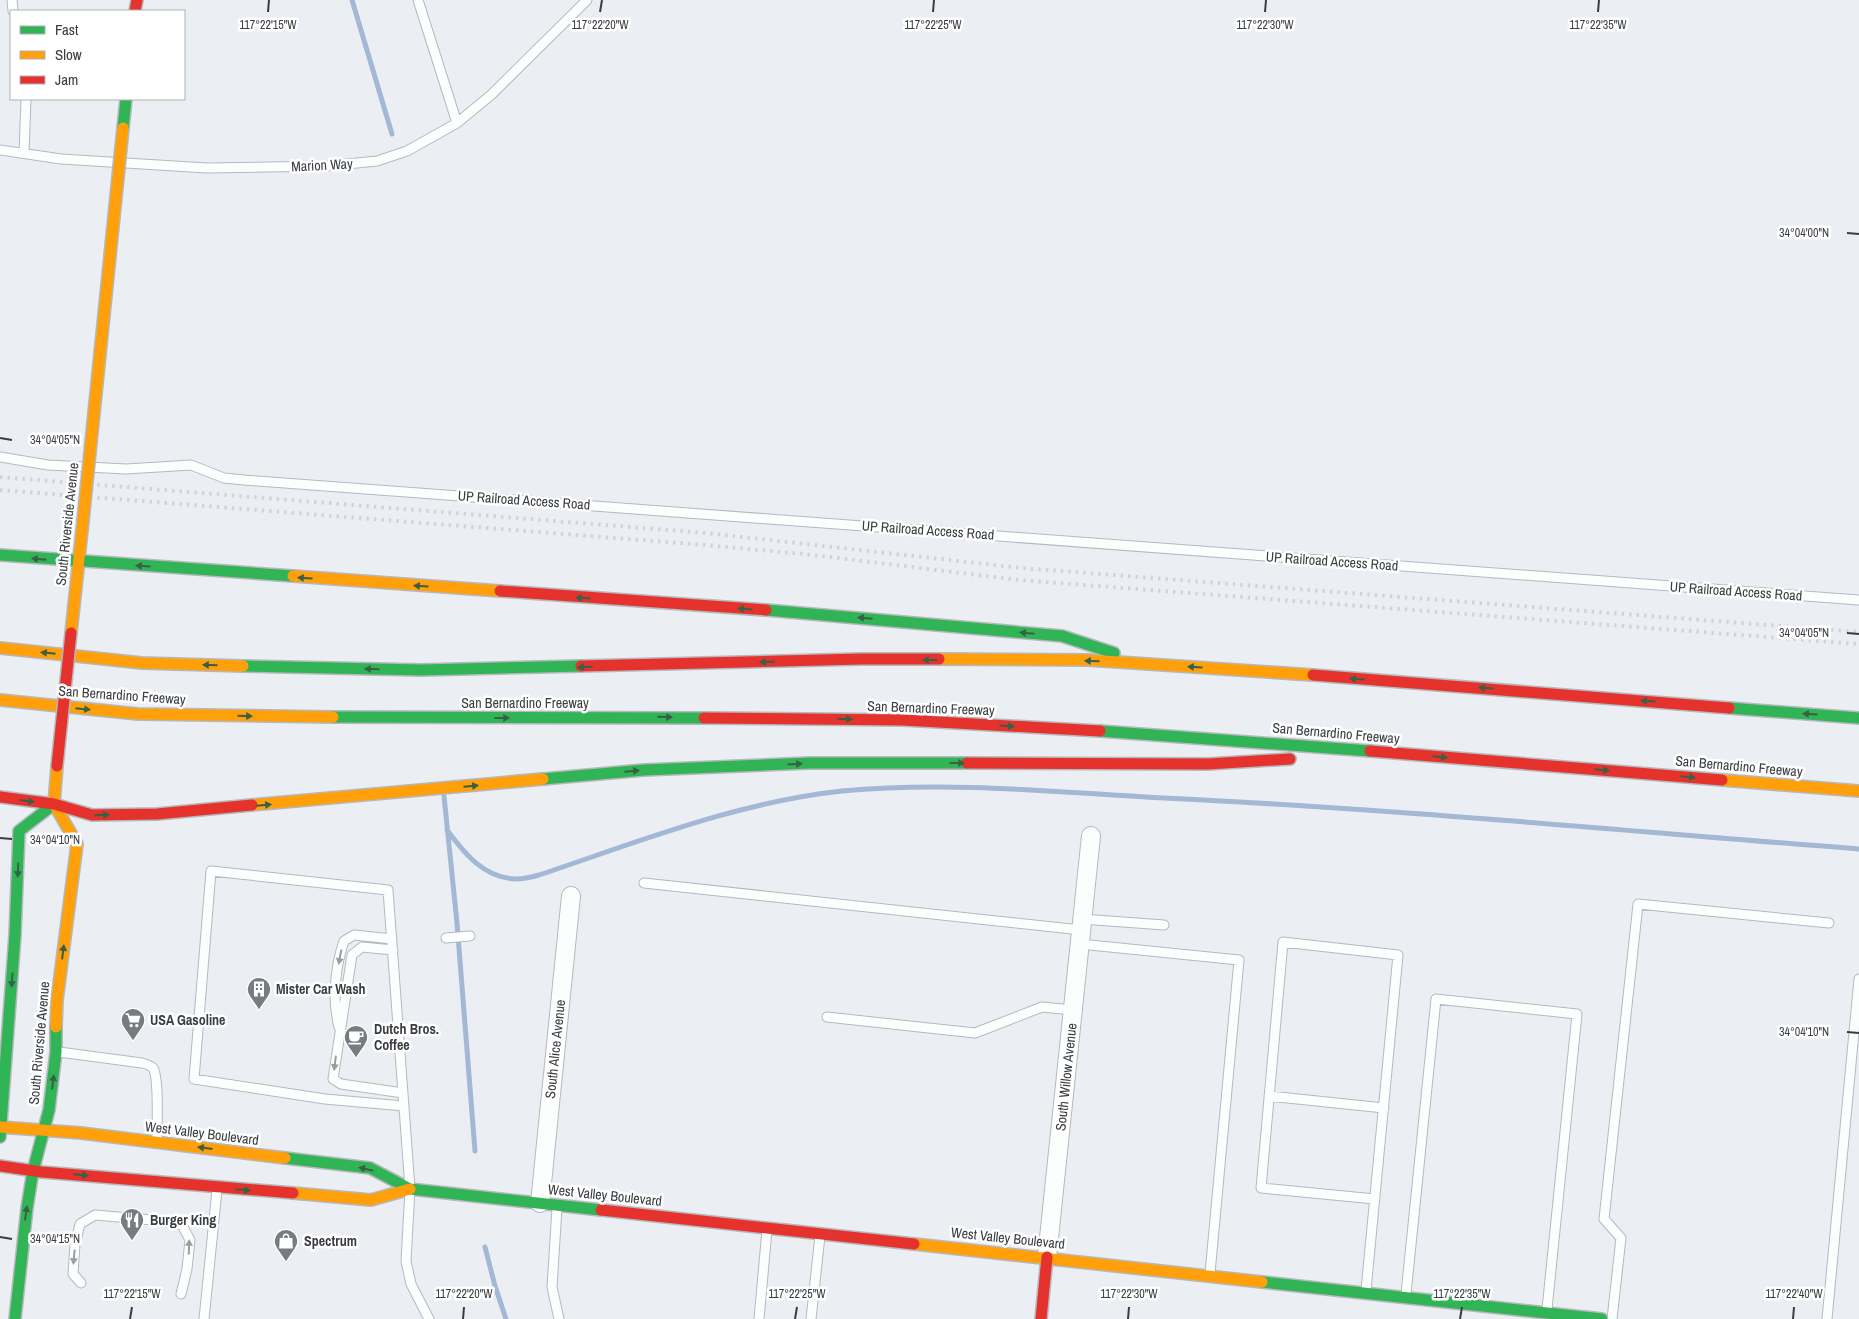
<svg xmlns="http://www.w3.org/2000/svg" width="1859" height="1319" font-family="'Archivo Narrow',sans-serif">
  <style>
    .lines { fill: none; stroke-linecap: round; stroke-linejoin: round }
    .stream { stroke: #a2b8d5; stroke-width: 5 }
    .lane-casing { stroke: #b6b9bc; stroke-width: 11 }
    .street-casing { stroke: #b6b9bc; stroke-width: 20 }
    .fast-casing { stroke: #b6b9bc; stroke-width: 14 }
    .slow-casing { stroke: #b6b9bc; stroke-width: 14 }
    .jam-casing { stroke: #b6b9bc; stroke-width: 14 }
    .lane { stroke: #fcfdfd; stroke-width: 9 }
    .street { stroke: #fcfdfd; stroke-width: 18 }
    .fast { stroke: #30b455; stroke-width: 11 }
    .slow { stroke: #ff9f0a; stroke-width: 11 }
    .jam { stroke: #e5322d; stroke-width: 11 }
    .rail { stroke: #d2d4d5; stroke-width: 4; stroke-dasharray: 2.5 5; stroke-linecap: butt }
    .slow-bridge-casing { stroke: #b6b9bc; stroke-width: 14; stroke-linecap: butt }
    .jam-bridge-casing { stroke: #b6b9bc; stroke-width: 14; stroke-linecap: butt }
    .slow-bridge { stroke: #ff9f0a; stroke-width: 11 }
    .jam-bridge { stroke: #e5322d; stroke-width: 11 }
    .oneway { fill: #376046 }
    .oneway2 { fill: #9b9c9e }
    .ticks { fill: none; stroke: #3a3c40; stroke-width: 2 }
    .labels { text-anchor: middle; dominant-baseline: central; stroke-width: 5; stroke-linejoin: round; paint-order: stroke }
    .street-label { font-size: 14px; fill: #3a3c40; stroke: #fff }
    .poi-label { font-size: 14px; font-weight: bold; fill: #3a3c40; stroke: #fff; text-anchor: start }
    .ticks-label { font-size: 12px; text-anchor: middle; fill: #3a3c40; stroke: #fff; stroke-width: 5; stroke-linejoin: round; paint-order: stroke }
  </style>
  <rect width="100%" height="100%" fill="#ebeff4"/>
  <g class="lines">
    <path class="stream" d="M 352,0 L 392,134
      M 444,796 L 457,923 L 475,1151
      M 447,830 C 465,854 484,878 516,879 C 523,879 532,877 539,875 C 638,842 738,802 842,791 C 949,781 1057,792 1164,798 C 1396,809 1627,831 1859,849
      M 485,1247 L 495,1286 L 506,1319"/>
    <g class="lane-casing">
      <path id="lane" d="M 12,0 L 13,11
        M 418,0 L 457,123
        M 0,150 L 61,159 L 207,168 L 327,166 L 377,161 L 407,151 L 457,123 L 491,95 L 587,0
        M 24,153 L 26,99
        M 0,457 L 48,465 L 126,469 L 191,465 L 224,478 L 244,480 L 1859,600
        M 644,883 L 1081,930
        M 1082,919 L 1164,925
        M 446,938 L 470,936
        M 1080,944 L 1239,960 L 1210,1273
        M 393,950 L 362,947 L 352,955 L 333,1079 L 341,1084 L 403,1093
        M 827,1017 L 975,1033 L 1042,1007 L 1073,1010
        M 339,1027 C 332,1000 335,967 344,941 L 354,935 L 392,939
        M 59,1052 L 142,1063 C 146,1064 150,1065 153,1068 C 159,1077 157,1126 157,1139
        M 1269,1096 L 1384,1108
        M 404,1106 L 325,1099 L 194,1079 L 211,871 L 388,890 L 410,1189 L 406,1261 L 411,1284 L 429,1319
        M 557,1208 L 552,1287 L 559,1319
        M 81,1283 L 73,1274 L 75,1244 L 80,1224 L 95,1215 L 152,1220 L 182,1225 L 190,1240 L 187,1269 L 181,1294
        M 1366,1290 C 1377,1178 1387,1067 1398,955 L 1283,942 L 1261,1188 L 1375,1199
        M 1406,1294 L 1436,999 L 1577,1014 L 1547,1309
        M 204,1319 L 217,1190
        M 759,1319 L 767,1230
        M 811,1319 L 820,1236
        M 1612,1319 L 1621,1238 L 1604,1219 L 1638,904 L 1829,923
        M 1827,1319 L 1859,979"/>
    </g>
    <g class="street-casing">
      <path id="street" d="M 540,1203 L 571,896
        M 1047,1257 L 1091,836"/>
    </g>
    <g class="fast-casing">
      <path id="fast" d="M 123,128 L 126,99
        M 0,555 L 293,576
        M 766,610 L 1062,636 L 1114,653
        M 243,666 L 421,670 L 581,666
        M 1729,708 L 1859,718
        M 333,717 L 704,718
        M 1100,731 L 1370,751
        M 543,779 L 644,770 L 810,763 L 967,763
        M 0,1137 L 15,935 L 19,831 L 54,804
        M 285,1158 L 370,1168 L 410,1189 L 601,1210
        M 1262,1282 L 1602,1319
        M 15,1319 L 27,1208 L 33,1171 L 49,1110 L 56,1052 L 56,1027"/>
    </g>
    <g class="slow-casing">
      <path id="slow" d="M 293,576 L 500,591
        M 71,633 L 83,521
        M 0,648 L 142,663 L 243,666
        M 939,659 L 1088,660 L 1313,675
        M 0,700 L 138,714 L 333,717
        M 1722,780 L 1859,791
        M 252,805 L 543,779
        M 56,1027 L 57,1000 L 77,844 L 54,804 L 57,766
        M 0,1127 L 81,1133 L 285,1158
        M 293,1193 L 371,1200 L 410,1189
        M 914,1244 L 1262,1282"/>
    </g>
    <g class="jam-casing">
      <path id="jam" d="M 135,11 L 137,0
        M 500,591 L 766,610
        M 581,666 L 861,659 L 939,659
        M 1313,675 L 1729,708
        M 704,718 L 903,720 L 1100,731
        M 1370,751 L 1722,780
        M 967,763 L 1208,764 L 1290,759
        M 0,797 L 54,804 L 92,815 L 157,814 L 252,805
        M 0,1166 L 42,1172 L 293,1193
        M 601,1210 L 914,1244
        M 1041,1319 L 1047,1257"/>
    </g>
    <use href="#lane" class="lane"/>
    <use href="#street" class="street"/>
    <use href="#fast" class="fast"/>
    <use href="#slow" class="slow"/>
    <use href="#jam" class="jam"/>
    <path class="rail" d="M 0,477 L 706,533 L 1022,568 L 1859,632
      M 0,490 L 705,545 L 813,555 L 1019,580 L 1859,644"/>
    <g class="slow-bridge-casing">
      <path id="slow-bridge" d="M 83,521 L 123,128"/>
    </g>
    <g class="jam-bridge-casing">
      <path id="jam-bridge" d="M 57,766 L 71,633"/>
    </g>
    <use href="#slow-bridge" class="slow-bridge"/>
    <use href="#jam-bridge" class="jam-bridge"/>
  </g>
  <defs><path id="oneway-solid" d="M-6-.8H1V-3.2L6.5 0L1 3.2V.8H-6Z" transform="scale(1.25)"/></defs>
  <g class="oneway">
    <use href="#oneway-solid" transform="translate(39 559) rotate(-175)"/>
    <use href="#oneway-solid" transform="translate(143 566) rotate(-176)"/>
    <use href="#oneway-solid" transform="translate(305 578) rotate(-176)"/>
    <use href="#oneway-solid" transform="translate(421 586) rotate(-176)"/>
    <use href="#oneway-solid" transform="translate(583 598) rotate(-176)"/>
    <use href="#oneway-solid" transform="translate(745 609) rotate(-176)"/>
    <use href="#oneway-solid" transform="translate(865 618) rotate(-175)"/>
    <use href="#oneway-solid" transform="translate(1027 633) rotate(-175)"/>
    <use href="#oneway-solid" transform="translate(48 653) rotate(-174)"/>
    <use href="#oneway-solid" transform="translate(930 660) rotate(-180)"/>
    <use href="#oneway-solid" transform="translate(1092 661) rotate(-178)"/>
    <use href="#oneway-solid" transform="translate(767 662) rotate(178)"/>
    <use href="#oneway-solid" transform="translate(210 665) rotate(-179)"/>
    <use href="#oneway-solid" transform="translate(585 667) rotate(179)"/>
    <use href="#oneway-solid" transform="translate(1195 667) rotate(-176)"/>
    <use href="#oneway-solid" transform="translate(372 669) rotate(-179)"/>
    <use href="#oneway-solid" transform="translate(1357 679) rotate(-176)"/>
    <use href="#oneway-solid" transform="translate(1486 688) rotate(-176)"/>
    <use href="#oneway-solid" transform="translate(1648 701) rotate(-176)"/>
    <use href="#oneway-solid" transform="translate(83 709) rotate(6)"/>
    <use href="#oneway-solid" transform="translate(1810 714) rotate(-176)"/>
    <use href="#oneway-solid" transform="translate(245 716) rotate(1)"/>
    <use href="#oneway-solid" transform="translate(665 717) rotate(1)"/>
    <use href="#oneway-solid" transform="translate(502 718)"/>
    <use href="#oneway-solid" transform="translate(845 719) rotate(1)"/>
    <use href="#oneway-solid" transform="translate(1007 726) rotate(3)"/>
    <use href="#oneway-solid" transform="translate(1440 757) rotate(5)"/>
    <use href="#oneway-solid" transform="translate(957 763)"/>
    <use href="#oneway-solid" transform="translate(795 764) rotate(-3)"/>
    <use href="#oneway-solid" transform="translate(1602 770) rotate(5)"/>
    <use href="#oneway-solid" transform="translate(632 771) rotate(-5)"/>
    <use href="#oneway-solid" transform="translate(1688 777) rotate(5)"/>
    <use href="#oneway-solid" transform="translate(471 786) rotate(-5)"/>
    <use href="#oneway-solid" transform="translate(27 801) rotate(7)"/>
    <use href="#oneway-solid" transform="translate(264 805) rotate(-5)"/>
    <use href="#oneway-solid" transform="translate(102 815) rotate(-1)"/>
    <use href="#oneway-solid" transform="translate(18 870) rotate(92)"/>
    <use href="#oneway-solid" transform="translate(63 952) rotate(-83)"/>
    <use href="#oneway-solid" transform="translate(12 980) rotate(94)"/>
    <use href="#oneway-solid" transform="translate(53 1082) rotate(-83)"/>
    <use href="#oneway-solid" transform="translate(205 1148) rotate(-173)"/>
    <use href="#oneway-solid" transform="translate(366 1169) rotate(-167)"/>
    <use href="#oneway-solid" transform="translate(81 1175) rotate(5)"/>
    <use href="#oneway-solid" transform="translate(243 1190) rotate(5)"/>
    <use href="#oneway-solid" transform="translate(26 1213) rotate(-82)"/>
  </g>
  <g class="oneway2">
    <use href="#oneway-solid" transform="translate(340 957) rotate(100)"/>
    <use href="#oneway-solid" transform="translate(335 1063) rotate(97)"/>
    <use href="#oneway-solid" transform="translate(189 1247) rotate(-88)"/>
    <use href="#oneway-solid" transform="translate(74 1257) rotate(95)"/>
  </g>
  <path class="ticks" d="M 268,12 L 269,0M 600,12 L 602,0M 933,12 L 934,0M 1265,12 L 1266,0M 1598,12 L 1599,0M 1847,233 L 1859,234M 0,438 L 12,440M 1847,633 L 1859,634M 0,838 L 12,839M 1847,1032 L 1859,1033M 0,1237 L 12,1239M 130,1319 L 132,1307M 463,1319 L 464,1307M 795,1319 L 797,1307M 1128,1319 L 1129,1307M 1460,1319 L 1462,1307M 1793,1319 L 1794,1307"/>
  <defs>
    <g id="building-pin" transform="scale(1.25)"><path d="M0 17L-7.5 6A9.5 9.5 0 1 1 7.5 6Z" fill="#787b7f" stroke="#fff"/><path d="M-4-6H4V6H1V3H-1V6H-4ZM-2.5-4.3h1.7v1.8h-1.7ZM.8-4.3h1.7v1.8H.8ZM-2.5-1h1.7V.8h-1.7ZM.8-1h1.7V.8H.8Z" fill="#fff"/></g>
    <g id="supermarket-pin" transform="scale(1.25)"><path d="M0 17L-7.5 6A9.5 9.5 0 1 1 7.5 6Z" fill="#787b7f" stroke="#fff"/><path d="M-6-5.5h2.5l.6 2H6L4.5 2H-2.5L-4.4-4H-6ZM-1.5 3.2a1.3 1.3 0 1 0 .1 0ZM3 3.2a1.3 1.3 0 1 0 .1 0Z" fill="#fff"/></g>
    <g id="cafe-pin" transform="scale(1.25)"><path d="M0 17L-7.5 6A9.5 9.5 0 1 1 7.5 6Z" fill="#787b7f" stroke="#fff"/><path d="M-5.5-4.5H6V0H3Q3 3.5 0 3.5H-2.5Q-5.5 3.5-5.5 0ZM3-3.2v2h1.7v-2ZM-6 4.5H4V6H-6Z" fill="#fff"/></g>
    <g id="restaurant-pin" transform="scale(1.25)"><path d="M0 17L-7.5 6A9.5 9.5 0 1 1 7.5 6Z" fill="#787b7f" stroke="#fff"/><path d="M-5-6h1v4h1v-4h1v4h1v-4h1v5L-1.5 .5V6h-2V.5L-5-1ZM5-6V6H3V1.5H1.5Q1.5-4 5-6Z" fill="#fff"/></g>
    <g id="shop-pin" transform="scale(1.25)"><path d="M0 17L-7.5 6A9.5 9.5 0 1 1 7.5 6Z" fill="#787b7f" stroke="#fff"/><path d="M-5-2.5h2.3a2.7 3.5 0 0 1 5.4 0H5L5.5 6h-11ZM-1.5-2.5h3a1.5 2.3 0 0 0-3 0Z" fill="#fff"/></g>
  </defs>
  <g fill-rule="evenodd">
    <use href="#building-pin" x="259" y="989"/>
    <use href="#supermarket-pin" x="133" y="1020"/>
    <use href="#cafe-pin" x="356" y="1037"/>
    <use href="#restaurant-pin" x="132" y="1220"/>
    <use href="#shop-pin" x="286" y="1241"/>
  </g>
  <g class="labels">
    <g class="street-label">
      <text transform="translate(322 165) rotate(-3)">Marion Way</text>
      <text transform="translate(524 500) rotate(4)">UP Railroad Access Road</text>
      <text transform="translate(67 524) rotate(-84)">South Riverside Avenue</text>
      <text transform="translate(928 530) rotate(4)">UP Railroad Access Road</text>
      <text transform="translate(1332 561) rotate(4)">UP Railroad Access Road</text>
      <text transform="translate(1736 591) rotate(4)">UP Railroad Access Road</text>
      <text transform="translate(122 695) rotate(4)">San Bernardino Freeway</text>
      <text x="525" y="703">San Bernardino Freeway</text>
      <text transform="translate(931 708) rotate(2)">San Bernardino Freeway</text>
      <text transform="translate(1336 733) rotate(5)">San Bernardino Freeway</text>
      <text transform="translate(1739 766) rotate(5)">San Bernardino Freeway</text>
      <text transform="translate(39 1043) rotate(-85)">South Riverside Avenue</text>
      <text transform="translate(555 1049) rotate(-84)">South Alice Avenue</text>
      <text transform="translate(1066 1077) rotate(-84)">South Willow Avenue</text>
      <text transform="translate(202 1133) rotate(7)">West Valley Boulevard</text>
      <text transform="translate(605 1195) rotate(6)">West Valley Boulevard</text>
      <text transform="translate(1008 1238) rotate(6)">West Valley Boulevard</text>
    </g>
    <g class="poi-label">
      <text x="276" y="989">Mister Car Wash</text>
      <text x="150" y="1020">USA Gasoline</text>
      <text x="374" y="1029">Dutch Bros.<tspan x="374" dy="16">Coffee</tspan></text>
      <text x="150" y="1220">Burger King</text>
      <text x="304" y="1241">Spectrum</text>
    </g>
  </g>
  <g class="ticks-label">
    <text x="268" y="29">117°22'15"W</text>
    <text x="600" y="29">117°22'20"W</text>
    <text x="933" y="29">117°22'25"W</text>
    <text x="1265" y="29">117°22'30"W</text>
    <text x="1598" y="29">117°22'35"W</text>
    <text x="1804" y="237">34°04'00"N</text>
    <text x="55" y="444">34°04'05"N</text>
    <text x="1804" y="637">34°04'05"N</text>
    <text x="55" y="844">34°04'10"N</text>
    <text x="1804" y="1036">34°04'10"N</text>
    <text x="55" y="1243">34°04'15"N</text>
    <text x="132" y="1298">117°22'15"W</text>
    <text x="464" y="1298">117°22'20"W</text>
    <text x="797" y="1298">117°22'25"W</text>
    <text x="1129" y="1298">117°22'30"W</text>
    <text x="1462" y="1298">117°22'35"W</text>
    <text x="1794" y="1298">117°22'40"W</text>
  </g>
  <rect x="10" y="10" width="175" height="90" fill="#ffffff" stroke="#b0b1b3"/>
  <rect x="20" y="26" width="25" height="8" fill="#30b455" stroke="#b0b1b3"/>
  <text x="55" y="35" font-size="15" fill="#3a3c40">Fast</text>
  <rect x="20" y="51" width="25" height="8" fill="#ff9f0a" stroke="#b0b1b3"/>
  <text x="55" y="60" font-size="15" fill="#3a3c40">Slow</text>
  <rect x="20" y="76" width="25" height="8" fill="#e5322d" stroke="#b0b1b3"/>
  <text x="55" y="85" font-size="15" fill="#3a3c40">Jam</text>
</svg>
